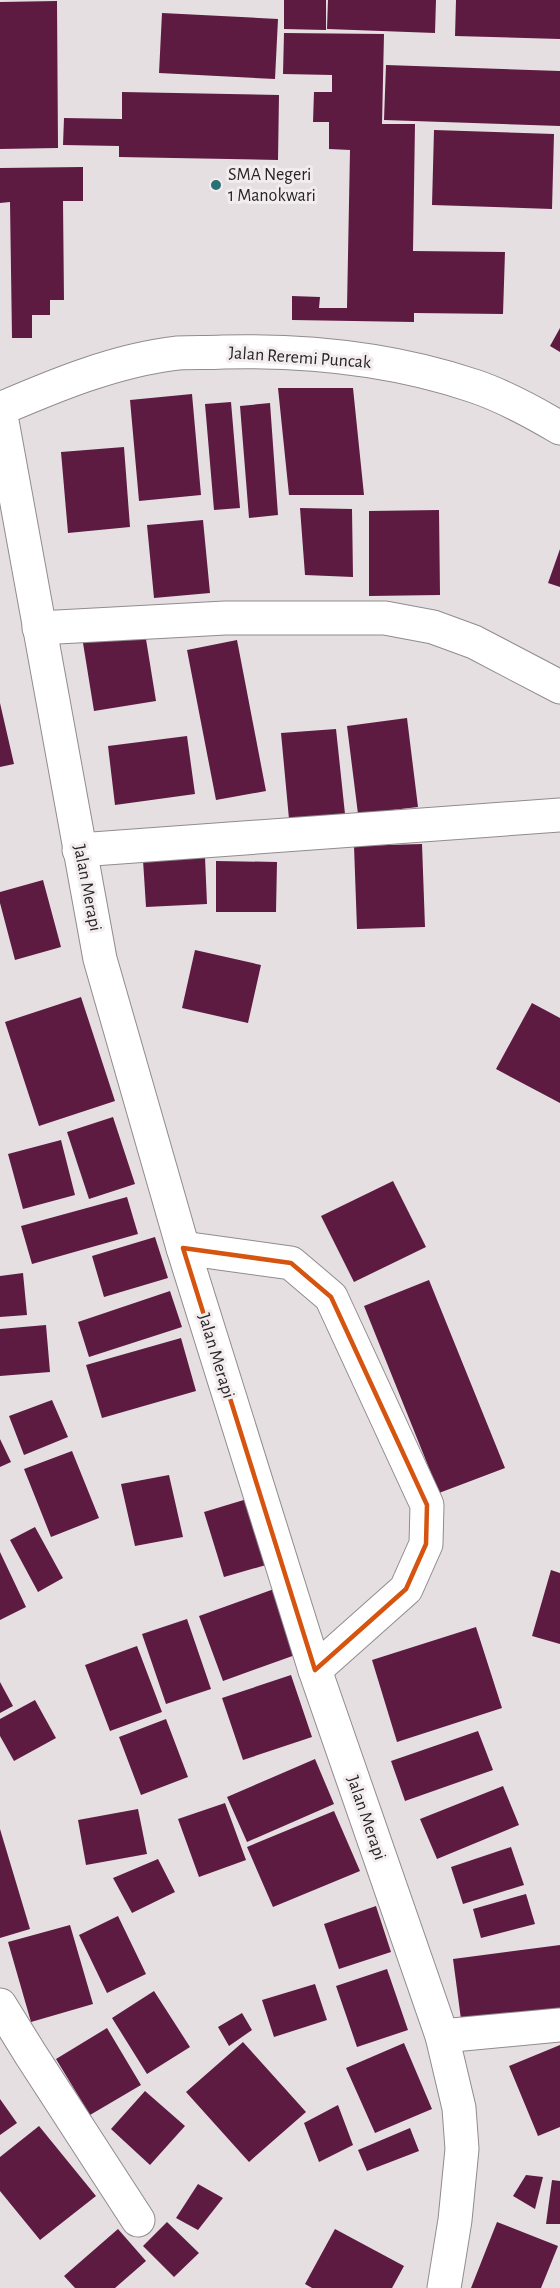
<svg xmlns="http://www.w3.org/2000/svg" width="560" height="2288" font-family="'Alegreya Sans',sans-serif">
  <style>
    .building { fill: #5d1b42 }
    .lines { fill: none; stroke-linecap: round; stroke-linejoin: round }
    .street-casing { stroke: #918b8e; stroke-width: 35 }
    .secondary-casing { stroke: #918b8e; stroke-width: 35 }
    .street { stroke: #fff; stroke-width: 33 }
    .secondary { stroke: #fff; stroke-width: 33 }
    .marked { fill: none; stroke: #d5540f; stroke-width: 4.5; stroke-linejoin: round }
    .poi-dot { fill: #277274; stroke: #f3ecef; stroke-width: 2 }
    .labels { text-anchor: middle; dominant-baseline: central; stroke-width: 6; stroke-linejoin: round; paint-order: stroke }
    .poi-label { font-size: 18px; fill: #272526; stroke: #f3ecef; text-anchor: start }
    .street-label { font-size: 18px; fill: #272526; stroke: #f3ecef }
  </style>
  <rect width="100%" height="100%" fill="#e6dfe2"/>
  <path class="building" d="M 284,0 L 326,0 L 326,30 L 284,29 Z
    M 328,0 L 436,0 L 435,33 L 327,29 Z
    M 456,0 L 560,0 L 560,39 L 455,36 Z
    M 57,1 L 58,148 L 0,149 L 0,2 Z
    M 162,13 L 278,19 L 275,79 L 159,73 Z
    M 284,33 L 384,34 L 382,124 L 415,124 L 413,251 L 505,252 L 503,314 L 414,313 L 414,322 L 292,320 L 292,296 L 320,297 L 319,308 L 347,308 L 350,150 L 329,149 L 329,122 L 313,122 L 314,92 L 332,92 L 332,75 L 283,74 Z
    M 386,65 L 560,71 L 560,126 L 384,120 Z
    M 122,92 L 279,95 L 278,160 L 119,157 L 119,146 L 63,145 L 64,118 L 122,119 Z
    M 434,130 L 554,134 L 552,209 L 432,205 Z
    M 83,167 L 83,201 L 63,201 L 64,300 L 50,300 L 50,315 L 32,315 L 32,338 L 12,338 L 10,202 L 0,203 L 0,168 Z
    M 560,328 L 560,352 L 550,346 Z
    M 278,388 L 353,388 L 364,495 L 289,495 Z
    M 192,394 L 201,495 L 139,501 L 130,400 Z
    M 231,402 L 240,508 L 214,510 L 205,404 Z
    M 270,403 L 278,515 L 249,518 L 240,406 Z
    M 124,447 L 130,527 L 68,533 L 61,452 Z
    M 300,508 L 352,509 L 353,577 L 305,575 Z
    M 439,510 L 440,595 L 369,596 L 369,511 Z
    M 203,520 L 210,593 L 154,598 L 147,525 Z
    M 560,549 L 560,587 L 548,583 Z
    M 145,633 L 156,701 L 94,711 L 83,643 Z
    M 237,640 L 266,791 L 216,800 L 187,650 Z
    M 0,703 L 14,764 L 0,767 Z
    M 407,718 L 418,807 L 358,814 L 347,726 Z
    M 336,729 L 345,814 L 289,819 L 281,733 Z
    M 187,736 L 195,794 L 115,805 L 108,746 Z
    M 422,844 L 425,927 L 357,929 L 354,846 Z
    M 205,857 L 207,904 L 146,907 L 143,860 Z
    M 216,861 L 277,862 L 276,912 L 216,912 Z
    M 43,880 L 61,947 L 15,960 L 0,903 L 0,892 Z
    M 195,950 L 261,965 L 248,1023 L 182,1008 Z
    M 81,997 L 115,1101 L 39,1126 L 5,1022 Z
    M 532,1003 L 560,1018 L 560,1103 L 496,1069 Z
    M 113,1117 L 135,1184 L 89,1199 L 67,1132 Z
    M 61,1140 L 75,1195 L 23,1209 L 8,1154 Z
    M 393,1181 L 426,1247 L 354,1282 L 321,1216 Z
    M 127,1197 L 138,1234 L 32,1264 L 21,1226 Z
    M 155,1237 L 168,1278 L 104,1297 L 92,1256 Z
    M 23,1273 L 27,1315 L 0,1317 L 0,1276 Z
    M 429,1280 L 505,1468 L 439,1493 L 364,1306 Z
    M 170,1291 L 182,1327 L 89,1357 L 78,1322 Z
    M 46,1325 L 50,1372 L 0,1376 L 0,1329 Z
    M 181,1338 L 196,1391 L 102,1418 L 86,1365 Z
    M 52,1400 L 68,1437 L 24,1455 L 9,1416 Z
    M 0,1439 L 11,1462 L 0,1467 Z
    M 72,1451 L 99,1518 L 51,1537 L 24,1469 Z
    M 169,1475 L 183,1537 L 135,1546 L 121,1484 Z
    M 247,1499 L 266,1565 L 224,1577 L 204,1512 Z
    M 35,1527 L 63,1578 L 38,1592 L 10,1540 Z
    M 0,1552 L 26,1607 L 0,1620 Z
    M 551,1570 L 560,1573 L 560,1644 L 532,1636 Z
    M 274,1589 L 298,1654 L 223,1681 L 199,1616 Z
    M 187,1619 L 211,1689 L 166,1704 L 142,1634 Z
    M 476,1627 L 502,1708 L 397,1742 L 372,1660 Z
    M 137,1646 L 162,1712 L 110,1731 L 85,1665 Z
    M 291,1675 L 312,1737 L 243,1760 L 222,1698 Z
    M 0,1682 L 13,1706 L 0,1713 Z
    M 35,1700 L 56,1738 L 14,1761 L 0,1736 L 0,1719 Z
    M 166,1719 L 188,1777 L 141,1795 L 119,1737 Z
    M 478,1731 L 493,1770 L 405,1801 L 391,1761 Z
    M 315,1759 L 334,1804 L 247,1842 L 227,1797 Z
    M 503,1786 L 519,1825 L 437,1859 L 420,1819 Z
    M 225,1803 L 246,1860 L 199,1877 L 178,1819 Z
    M 138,1809 L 147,1854 L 86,1865 L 78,1820 Z
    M 334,1811 L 360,1871 L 273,1907 L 247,1847 Z
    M 0,1829 L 30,1929 L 0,1938 Z
    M 511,1847 L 524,1885 L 463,1904 L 451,1867 Z
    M 158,1859 L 175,1892 L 132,1913 L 113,1878 Z
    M 526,1894 L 535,1924 L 481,1938 L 473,1909 Z
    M 376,1906 L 391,1952 L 339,1969 L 324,1924 Z
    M 118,1916 L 146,1974 L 107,1993 L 79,1935 Z
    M 70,1925 L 93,2004 L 31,2022 L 8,1942 Z
    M 560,1945 L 560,2014 L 462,2027 L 453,1959 Z
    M 387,1969 L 408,2030 L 357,2047 L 336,1986 Z
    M 315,1984 L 327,2020 L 274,2037 L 262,2000 Z
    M 154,1991 L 190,2047 L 147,2074 L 112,2018 Z
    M 242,2013 L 252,2030 L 229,2046 L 218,2027 Z
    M 107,2028 L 141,2085 L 90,2115 L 56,2059 Z
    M 243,2042 L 306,2112 L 249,2162 L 186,2092 Z
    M 404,2043 L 432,2109 L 375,2133 L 346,2068 Z
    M 560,2045 L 560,2127 L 538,2136 L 509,2066 Z
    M 145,2091 L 185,2126 L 150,2165 L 111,2129 Z
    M 0,2099 L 17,2123 L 0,2135 Z
    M 338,2105 L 353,2145 L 319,2162 L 304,2123 Z
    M 39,2126 L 96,2196 L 40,2240 L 0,2191 L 0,2157 Z
    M 410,2128 L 419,2151 L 367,2171 L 358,2150 Z
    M 526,2175 L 543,2177 L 535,2209 L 513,2196 Z
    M 552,2180 L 560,2181 L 560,2224 L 546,2224 Z
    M 198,2184 L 223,2198 L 198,2230 L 176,2218 Z
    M 167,2222 L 199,2253 L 174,2277 L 143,2246 Z
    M 497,2222 L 558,2246 L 541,2288 L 471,2288 Z
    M 118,2229 L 146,2261 L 115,2288 L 75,2288 L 64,2276 Z
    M 335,2229 L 404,2266 L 392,2288 L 312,2288 L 305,2284 Z"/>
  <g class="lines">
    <g class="street-casing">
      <path id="street" d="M 39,628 L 225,618 L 385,618 L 433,627 L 474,642 L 560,687
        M 79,850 L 560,815
        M 183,1248 L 291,1263 L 331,1297 L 427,1505 L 426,1544 L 406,1589 L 315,1670
        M 0,2005 L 31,2055 L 138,2220
        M 442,2036 L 560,2025"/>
    </g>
    <g class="secondary-casing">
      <path id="secondary" d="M 0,409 C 56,385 116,360 178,353 C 193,352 208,353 223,352 C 307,350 394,359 474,386 C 504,396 533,412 560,428
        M 0,410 L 100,959 L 183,1248 L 315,1670 L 442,2036 L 459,2108 L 462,2149 L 455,2220 L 444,2288"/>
    </g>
    <use href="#street" class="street"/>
    <use href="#secondary" class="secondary"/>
  </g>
  <path class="marked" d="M 183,1248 L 291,1263 L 331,1297 L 427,1505 L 426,1544 L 406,1589 L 315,1670 Z"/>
  <circle class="poi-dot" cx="216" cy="185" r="6"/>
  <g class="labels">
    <g class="poi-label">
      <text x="228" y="175">SMA Negeri<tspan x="228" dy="21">1 Manokwari</tspan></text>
    </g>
    <g class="street-label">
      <text transform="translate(300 358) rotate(4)">Jalan Reremi Puncak</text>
      <text transform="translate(87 888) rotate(79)">Jalan Merapi</text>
      <text transform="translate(216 1356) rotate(73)">Jalan Merapi</text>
      <text transform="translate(366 1818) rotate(71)">Jalan Merapi</text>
    </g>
  </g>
</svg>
